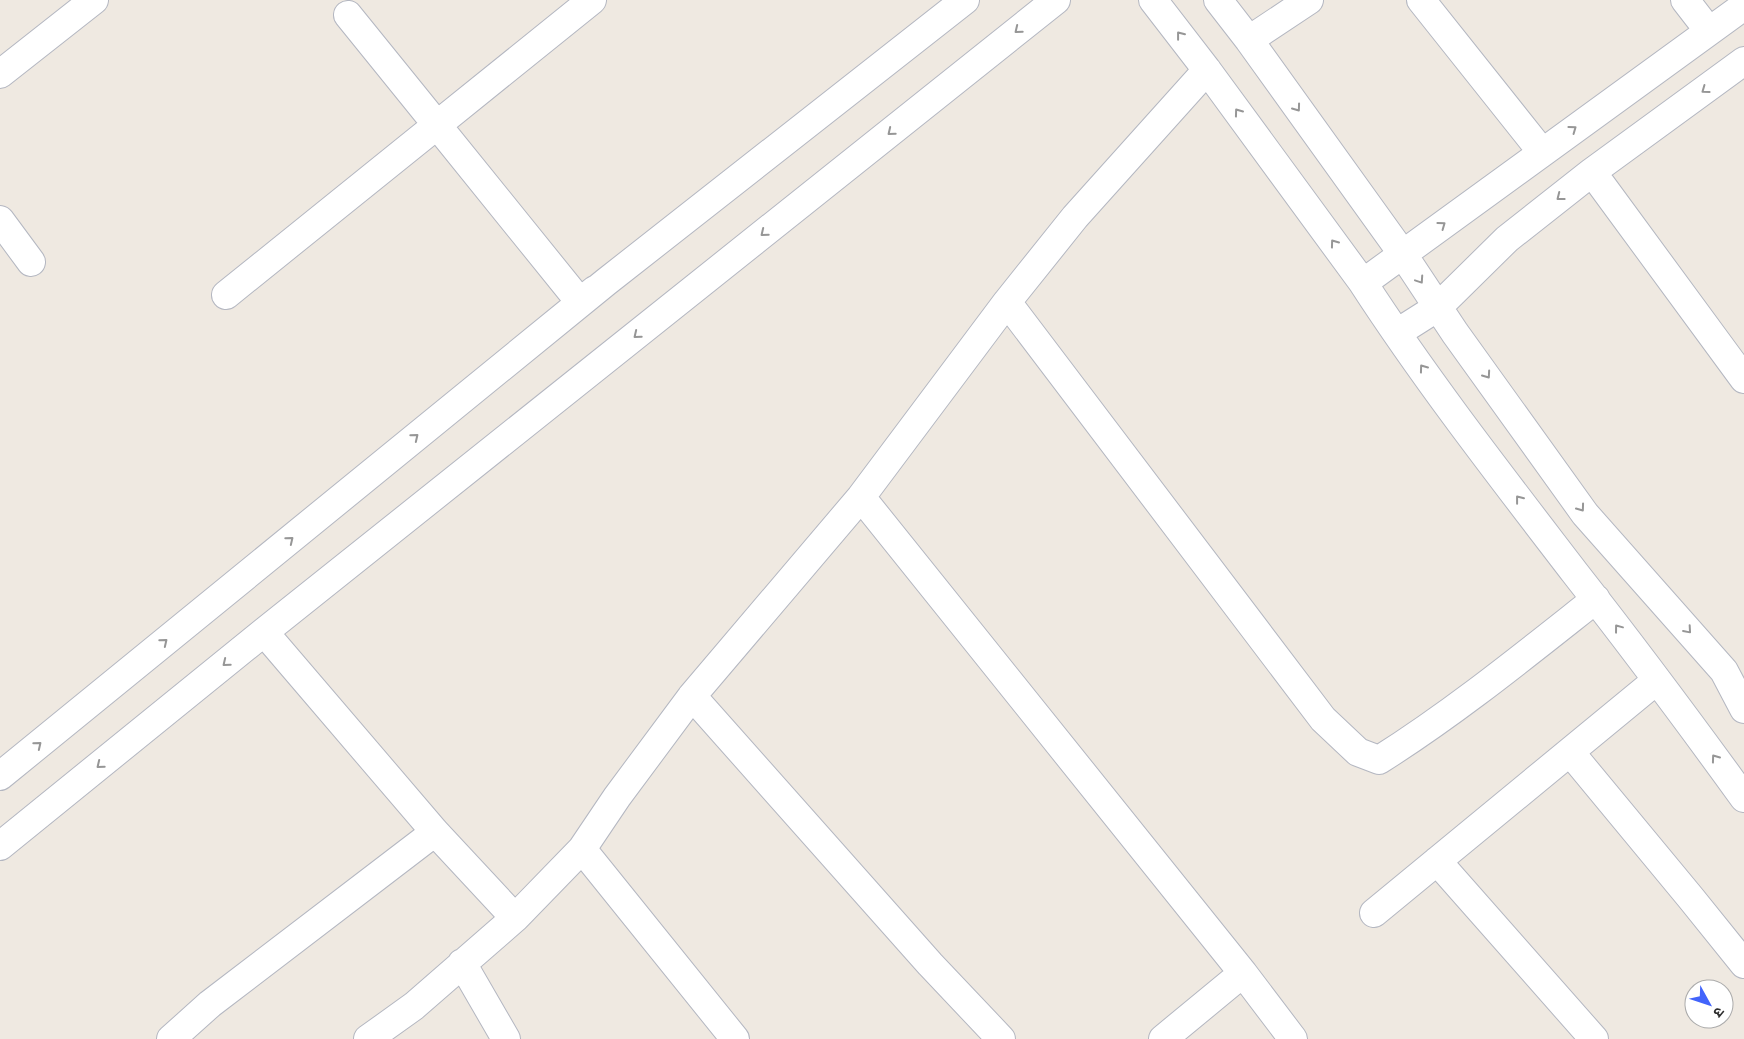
<svg xmlns="http://www.w3.org/2000/svg" width="1744" height="1039" font-family="Quicksand,'Noto Sans Devanagari',sans-serif">
  <style>
    .lines { fill: none; stroke-linecap: round; stroke-linejoin: round }
    .minor-casing { stroke: #b4b7c1; stroke-width: 30 }
    .minor { stroke: #fff; stroke-width: 28 }
    .oneway { stroke: #969696 }
  </style>
  <rect width="100%" height="100%" fill="#efe9e1"/>
  <g class="lines">
    <g class="minor-casing">
      <path id="minor" d="M 592,0 L 437,125 L 580,302 L 595,290
        M 1153,0 L 1207,70 L 1363,283 C 1428,383 1503,479 1575,573 C 1633,647 1689,722 1744,798
        M 1218,0 L 1249,40 L 1402,253 L 1455,333 L 1585,514 L 1724,671 L 1744,709
        M 1421,0 L 1542,152
        M 1685,0 L 1709,31
        M 1249,40 L 1309,0
        M 0,74 L 94,0
        M 1592,172 L 1744,379
        M 0,220 L 31,262
        M 1363,283 L 1744,6
        M 226,295 L 437,125 L 348,15
        M 1007,302 L 1323,719 L 1358,752 L 1379,760 C 1455,712 1525,655 1596,599
        M 1397,333 L 1438,307 L 1507,239 L 1592,172 L 1744,61
        M 861,497 L 1243,973 L 1163,1039
        M 264,632 L 435,832 L 515,918 L 414,1006 L 368,1039
        M 692,696 L 930,964 L 1001,1039
        M 1570,752 L 1690,897 L 1744,964
        M 0,776 L 606,282 L 965,0
        M 0,846 L 264,632 L 1056,0
        M 1437,861 L 1594,1039
        M 1374,913 L 1657,680
        M 515,918 L 582,849
        M 462,963 L 506,1039
        M 1243,973 L 1293,1039
        M 171,1039 L 210,1004 L 435,832
        M 735,1039 L 582,849 L 617,797 L 692,696 L 861,497 L 1007,302 L 1075,217 L 1207,70"/>
    </g>
    <use href="#minor" class="minor"/>
  </g>
  <defs><path id="oneway-chevron" d="M-2-3.5L2.5 0L-2 3.5" fill="none" stroke-width="1.6" stroke-linecap="round" stroke-linejoin="round" transform="scale(1.25)"/></defs>
  <g class="oneway">
    <use href="#oneway-chevron" transform="translate(1018 30) rotate(141)"/>
    <use href="#oneway-chevron" transform="translate(1180 35) rotate(-128)"/>
    <use href="#oneway-chevron" transform="translate(1705 90) rotate(144)"/>
    <use href="#oneway-chevron" transform="translate(1297 108) rotate(54)"/>
    <use href="#oneway-chevron" transform="translate(1238 112) rotate(-126)"/>
    <use href="#oneway-chevron" transform="translate(1573 129) rotate(-36)"/>
    <use href="#oneway-chevron" transform="translate(891 132) rotate(141)"/>
    <use href="#oneway-chevron" transform="translate(1560 197) rotate(142)"/>
    <use href="#oneway-chevron" transform="translate(1442 225) rotate(-36)"/>
    <use href="#oneway-chevron" transform="translate(764 233) rotate(141)"/>
    <use href="#oneway-chevron" transform="translate(1334 243) rotate(-126)"/>
    <use href="#oneway-chevron" transform="translate(1420 280) rotate(56)"/>
    <use href="#oneway-chevron" transform="translate(637 335) rotate(141)"/>
    <use href="#oneway-chevron" transform="translate(1423 368) rotate(-126)"/>
    <use href="#oneway-chevron" transform="translate(1487 375) rotate(55)"/>
    <use href="#oneway-chevron" transform="translate(415 437) rotate(-39)"/>
    <use href="#oneway-chevron" transform="translate(1519 499) rotate(-128)"/>
    <use href="#oneway-chevron" transform="translate(1581 508) rotate(54)"/>
    <use href="#oneway-chevron" transform="translate(290 540) rotate(-39)"/>
    <use href="#oneway-chevron" transform="translate(1618 628) rotate(-127)"/>
    <use href="#oneway-chevron" transform="translate(1688 630) rotate(49)"/>
    <use href="#oneway-chevron" transform="translate(164 642) rotate(-39)"/>
    <use href="#oneway-chevron" transform="translate(226 663) rotate(141)"/>
    <use href="#oneway-chevron" transform="translate(38 745) rotate(-39)"/>
    <use href="#oneway-chevron" transform="translate(1715 758) rotate(-126)"/>
    <use href="#oneway-chevron" transform="translate(100 765) rotate(141)"/>
  </g>
  <g transform="translate(1709 1004) rotate(130)"><circle r="24" fill="#ffffff" stroke="#ababab"/>
  <path d="M0-4L9 19L0 12L-9 19Z" fill="#4264fb"/>
  <text y="-8" font-size="14" font-weight="bold" text-anchor="middle" fill="#2e2e2e">उ</text>
  </g>
</svg>
